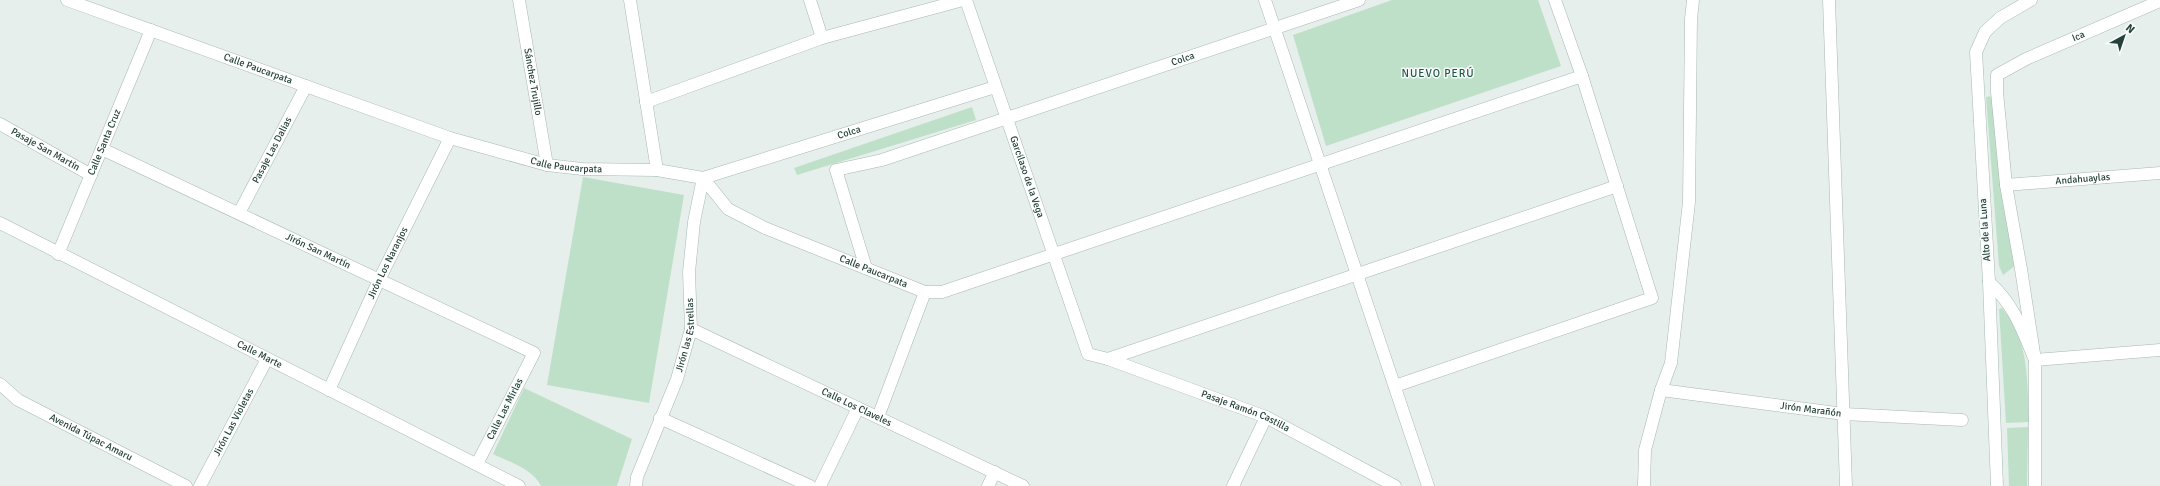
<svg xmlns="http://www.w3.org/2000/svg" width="2160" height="486" font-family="Signika,sans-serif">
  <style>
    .green { fill: #bfe0c8 }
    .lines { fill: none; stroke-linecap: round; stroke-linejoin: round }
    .minor-casing { stroke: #a8b8b2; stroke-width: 13 }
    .secondary-casing { stroke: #a4bbb3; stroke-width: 13 }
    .minor { stroke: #fff; stroke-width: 12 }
    .secondary { stroke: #fff; stroke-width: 12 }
    .labels { text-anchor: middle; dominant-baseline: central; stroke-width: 3; stroke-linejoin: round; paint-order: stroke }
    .street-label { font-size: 10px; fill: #24423a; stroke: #f7fbf9 }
    .neighbourhood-label { font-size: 11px; letter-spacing: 1px; fill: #1f5548; stroke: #f7fbf9 }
  </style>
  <rect width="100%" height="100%" fill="#e6efeb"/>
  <path class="green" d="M 1392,0 L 1538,0 L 1561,66 L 1326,146 L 1293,35 Z
    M 1992,96 L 2016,265 L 2003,275 L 1999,266 L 1986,97 Z
    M 972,107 L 976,120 L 797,175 L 794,168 Z
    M 583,177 L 684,195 L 649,403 L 547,385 Z
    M 2002,308 C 2030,340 2027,383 2029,422 L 2006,423 L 1999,309 Z
    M 524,388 L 632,439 L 617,486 L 541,486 C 533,469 509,462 493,454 Z
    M 2028,427 L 2027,486 L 2009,486 L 2007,428 Z"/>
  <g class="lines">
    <g class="minor-casing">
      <g id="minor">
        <path id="s1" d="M 67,0 L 450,138 L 547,165 L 582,169 L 657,170 L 703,178 L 728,209 L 765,228 L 925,292 L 942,292 L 1582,76"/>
        <path id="s2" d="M 519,0 L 547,165"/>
        <path d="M 630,0 L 657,170"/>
        <path d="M 810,0 L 822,38"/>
        <path id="s3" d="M 966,0 L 1088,354 L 1108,359 L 1266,417 L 1395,486"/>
        <path d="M 1265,0 L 1428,486"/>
        <path d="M 1829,0 L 1846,486"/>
        <path d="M 646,102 L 822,38 L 963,0"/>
        <path id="s4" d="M 0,124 L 91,175"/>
        <path id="s5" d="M 102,149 L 534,353 L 477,464"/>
        <path id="s6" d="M 2006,185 L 2160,173"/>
        <path id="s7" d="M 239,213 L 306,86"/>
        <path id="s8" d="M 0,223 L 519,486"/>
        <path id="s9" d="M 58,254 L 151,30"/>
        <path id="s10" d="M 866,268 L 836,170 L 882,160 L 1359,0"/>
        <path d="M 1989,282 C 2014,305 2022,329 2035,360 L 2160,350"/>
        <path id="s11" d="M 691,329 L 1023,486"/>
        <path d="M 1108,359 L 1617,186"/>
        <path id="s12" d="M 0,384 L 18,400 L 186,486"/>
        <path d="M 1395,386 L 1652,298 L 1582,76 L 1555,0"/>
        <path id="s13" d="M 329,390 L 379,280 L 450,138"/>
        <path id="s14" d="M 1661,390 L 1844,414 L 1962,420"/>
        <path d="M 878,417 L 925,292"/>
        <path d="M 660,418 L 810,486"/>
        <path id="s15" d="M 200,486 L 267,359"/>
        <path id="s16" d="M 636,486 L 637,477 L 677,379 L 691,329 L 689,272 L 694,222 L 703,178 L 995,87"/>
        <path d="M 820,486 L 858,408"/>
        <path d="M 988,486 L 995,472"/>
        <path d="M 1233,486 L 1266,417"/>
        <path d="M 1644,486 L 1645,450 L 1661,390 L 1671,363 L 1689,202 L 1691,19 L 1693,0"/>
        <path id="s17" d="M 2035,486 L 2035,360 L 2021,269 L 2006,185 L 1997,92 L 1997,75 L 2026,59 L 2160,1"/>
      </g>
    </g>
    <g class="secondary-casing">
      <path id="secondary" d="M 1997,486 L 1989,282 L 1976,52 L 1985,32 L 2000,18 L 2031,0"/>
    </g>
    <use href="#minor" class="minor"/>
    <use href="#secondary" class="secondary"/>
  </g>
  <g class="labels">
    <g class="street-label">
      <text stroke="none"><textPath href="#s17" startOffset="504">Ica</textPath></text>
      <text stroke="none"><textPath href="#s10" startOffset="467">Colca</textPath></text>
      <text stroke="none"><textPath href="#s1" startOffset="203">Calle Paucarpata</textPath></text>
      <text stroke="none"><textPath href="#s2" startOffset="83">Sánchez Trujillo</textPath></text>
      <text stroke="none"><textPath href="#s16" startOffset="472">Colca</textPath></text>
      <text stroke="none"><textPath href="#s9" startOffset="121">Calle Santa Cruz</textPath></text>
      <text stroke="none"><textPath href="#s4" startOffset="52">Pasaje San Martín</textPath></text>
      <text stroke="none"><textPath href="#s7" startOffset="71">Pasaje Las Dalias</textPath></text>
      <text stroke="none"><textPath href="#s1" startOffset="527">Calle Paucarpata</textPath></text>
      <text stroke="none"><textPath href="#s3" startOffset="187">Garcilaso de la Vega</textPath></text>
      <text stroke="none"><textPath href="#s6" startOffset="77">Andahuaylas</textPath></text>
      <text transform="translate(1985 230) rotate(-94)">Alto de la Luna</text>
      <text stroke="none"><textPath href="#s5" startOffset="239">Jirón San Martín</textPath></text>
      <text stroke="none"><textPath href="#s13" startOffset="140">Jirón Los Naranjos</textPath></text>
      <text stroke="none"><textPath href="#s1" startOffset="863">Calle Paucarpata</textPath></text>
      <text stroke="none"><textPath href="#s16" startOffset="160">Jirón las Estrellas</textPath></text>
      <text stroke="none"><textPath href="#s8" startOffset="291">Calle Marte</textPath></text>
      <text stroke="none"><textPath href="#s11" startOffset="183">Calle Los Claveles</textPath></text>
      <text transform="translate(505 409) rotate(-63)">Calle Las Mirlas</text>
      <text stroke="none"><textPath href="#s14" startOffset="151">Jirón Marañón</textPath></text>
      <text stroke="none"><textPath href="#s3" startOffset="542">Pasaje Ramón Castilla</textPath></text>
      <text stroke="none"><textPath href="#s15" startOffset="72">Jirón Las Violetas</textPath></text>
      <text stroke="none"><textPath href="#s12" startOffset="106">Avenida Túpac Amaru</textPath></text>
    </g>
    <g class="neighbourhood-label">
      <text x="1438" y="73">NUEVO PERÚ</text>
    </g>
  </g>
  <g transform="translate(2124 36) rotate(40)" stroke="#f7fbf9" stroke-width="3" paint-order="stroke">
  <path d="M0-3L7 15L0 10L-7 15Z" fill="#24423a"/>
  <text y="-6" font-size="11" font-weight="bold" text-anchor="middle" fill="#24423a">N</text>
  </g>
</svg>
